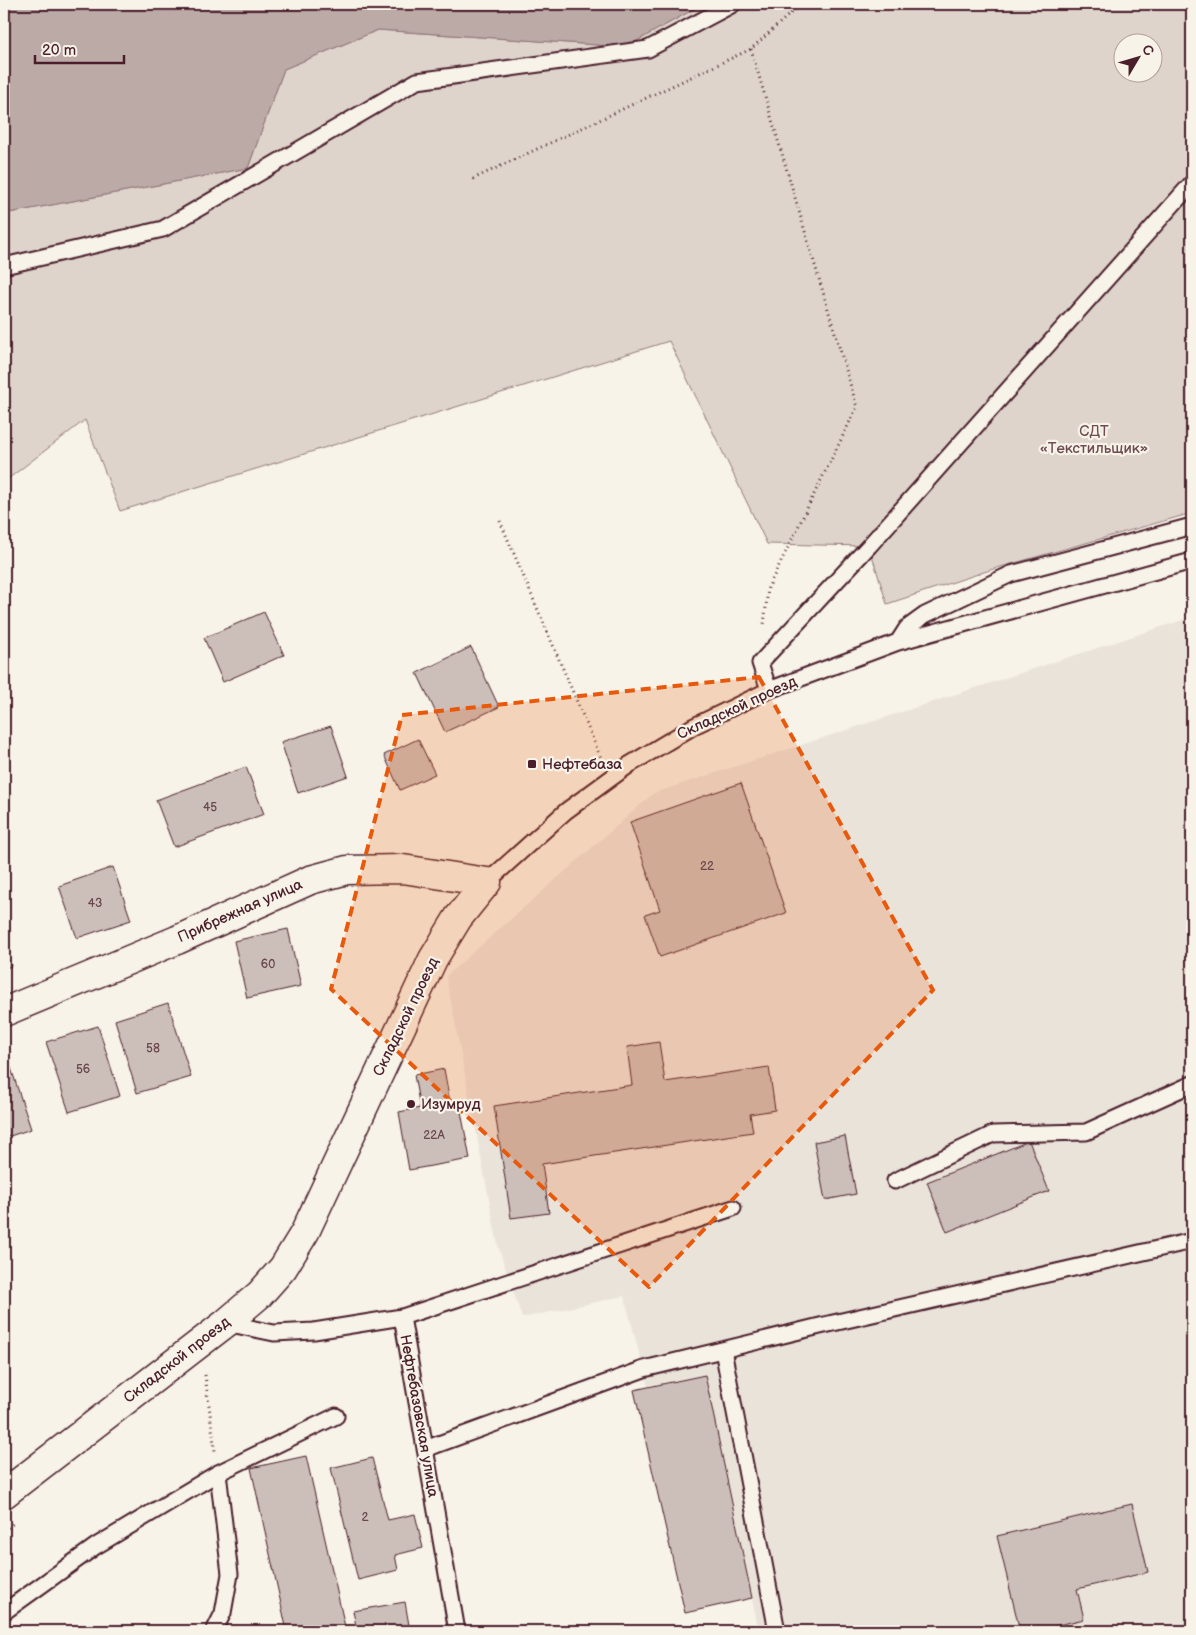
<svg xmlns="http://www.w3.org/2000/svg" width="1196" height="1635" font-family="'Balsamiq Sans',sans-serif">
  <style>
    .built { fill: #eae3da }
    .green { fill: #ded4cc; stroke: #947a7c; fill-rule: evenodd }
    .water { fill: #bcaaa7; stroke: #8e7275 }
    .building { fill: #ccbfb9; stroke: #4a1f2b }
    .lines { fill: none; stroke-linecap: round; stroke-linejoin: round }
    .service-casing { stroke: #4a1f2b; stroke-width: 19 }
    .minor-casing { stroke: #4a1f2b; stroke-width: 31 }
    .path { stroke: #4a1f2b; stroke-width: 3; stroke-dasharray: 1 4; stroke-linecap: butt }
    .service { stroke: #f7f3e8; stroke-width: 15 }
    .minor { stroke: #f7f3e8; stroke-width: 28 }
    .marked { fill: #e8590c; fill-opacity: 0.2; stroke: #e8590c; stroke-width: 4; stroke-dasharray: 10 6; stroke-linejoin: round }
    .poi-dot { fill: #4a1f2b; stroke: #f7f3e8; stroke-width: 2 }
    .labels { text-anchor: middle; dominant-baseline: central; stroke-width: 4.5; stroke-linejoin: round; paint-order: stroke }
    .number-label { font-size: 12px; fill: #6a474e }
    .park-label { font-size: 15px; fill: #6f4c53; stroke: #f7f3e8 }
    .street-label { font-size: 15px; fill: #4a1f2b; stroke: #f7f3e8 }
    .poi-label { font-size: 15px; fill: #4a1f2b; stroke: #f7f3e8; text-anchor: start }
  </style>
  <rect width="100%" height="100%" fill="#f7f3e8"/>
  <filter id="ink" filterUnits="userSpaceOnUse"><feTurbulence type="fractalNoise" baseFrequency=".02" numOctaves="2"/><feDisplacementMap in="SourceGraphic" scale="10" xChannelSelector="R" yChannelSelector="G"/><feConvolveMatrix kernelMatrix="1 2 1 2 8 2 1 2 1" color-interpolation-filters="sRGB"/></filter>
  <g filter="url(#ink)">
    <path class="built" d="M 1192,617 L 1192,1631 L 759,1631 L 752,1599 L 685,1613 L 634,1390 L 648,1386 L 624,1296 L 522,1318 L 498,1246 L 446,976 L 654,793 Z"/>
    <path class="green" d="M 703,4 L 1192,4 L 1192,513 L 990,570 L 887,604 L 869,546 L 767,544 L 669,341 L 120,511 L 85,420 L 4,482 L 4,214 L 248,168 L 284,69 L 378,30 L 626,47 ZM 1124,42 L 1154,42 L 1154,72 L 1124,72 Z"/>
    <path class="water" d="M 4,4 L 703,4 L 626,47 L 378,30 L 284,69 L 248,168 L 4,214 Z"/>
    <path class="building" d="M 264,612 L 284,655 L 223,682 L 204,638 Z
      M 471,647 L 499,707 L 445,732 L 417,673 Z
      M 331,726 L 348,776 L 298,793 L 281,742 Z
      M 418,739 L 435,774 L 400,790 L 384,755 Z
      M 246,767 L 264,814 L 174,847 L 156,800 Z
      M 741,783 L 786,913 L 660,957 L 645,915 L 660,910 L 630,822 Z
      M 113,867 L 131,920 L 77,938 L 59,886 Z
      M 288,929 L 301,986 L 247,998 L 234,941 Z
      M 4,949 L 11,966 L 4,969 Z
      M 168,1003 L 191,1077 L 137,1093 L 115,1020 Z
      M 98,1026 L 120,1096 L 69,1112 L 46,1042 Z
      M 659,1042 L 665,1082 L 769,1067 L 775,1110 L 750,1114 L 753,1132 L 542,1164 L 549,1213 L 511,1218 L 494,1106 L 632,1085 L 627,1047 Z
      M 8,1059 L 31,1129 L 4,1138 L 4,1060 Z
      M 444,1069 L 450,1102 L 459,1101 L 470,1159 L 409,1170 L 399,1112 L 420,1108 L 414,1075 Z
      M 845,1136 L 856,1194 L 825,1200 L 814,1142 Z
      M 1029,1141 L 1049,1191 L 947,1232 L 927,1182 Z
      M 705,1375 L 752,1598 L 685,1613 L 634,1390 Z
      M 306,1456 L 346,1631 L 287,1631 L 251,1468 Z
      M 372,1458 L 388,1520 L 415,1514 L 423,1548 L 395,1555 L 398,1570 L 358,1580 L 331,1468 Z
      M 1132,1504 L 1148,1572 L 1077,1589 L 1084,1619 L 1033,1631 L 1020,1631 L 997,1536 Z
      M 405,1602 L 410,1631 L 357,1631 L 353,1611 Z"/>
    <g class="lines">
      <g class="service-casing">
        <path id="service" d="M 4,266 L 163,229 L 417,81 L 648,49 L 733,4
          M 898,642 L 907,628 L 925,615 L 1011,574 L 1192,526
          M 769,690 L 760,663 L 869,546 L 1192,183
          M 487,882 L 566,811 L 629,765 L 694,726 L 769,690 L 898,642 L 1192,561
          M 895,1181 L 993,1134 L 1086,1132 L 1192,1084
          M 402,1317 L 457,1631
          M 226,1323 L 274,1333 L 314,1331 L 402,1317 L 733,1208
          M 723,1350 L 777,1631
          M 425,1449 L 644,1369 L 820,1326 L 1192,1241
          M 4,1612 L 96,1546 L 218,1473 L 336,1416
          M 214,1631 L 223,1613 L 230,1574 L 218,1473"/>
      </g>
      <g class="minor-casing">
        <path id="minor" d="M 4,1012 L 177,940 L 310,880 L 347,870 L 403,869 L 487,882
          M 4,1494 L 226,1323 L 260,1294 L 283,1268 L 305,1232 L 433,959 L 458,918 L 487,882"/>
      </g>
      <path class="path" d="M 751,49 L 857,407 L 768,588 L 764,625
        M 473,179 L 751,49 L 801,4
        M 500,521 L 601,758
        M 205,1375 L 215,1451
        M 4,1531 L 15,1522"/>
      <use href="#service" class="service"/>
      <use href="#minor" class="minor"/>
    </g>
  </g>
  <path class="marked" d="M 759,677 L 933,990 L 649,1287 L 331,989 L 402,715 Z"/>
  <g class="poi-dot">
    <rect x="527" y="759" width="10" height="10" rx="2.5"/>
    <circle cx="411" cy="1104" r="5"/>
  </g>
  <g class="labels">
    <g class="number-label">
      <text x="210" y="807">45</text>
      <text x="707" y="866">22</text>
      <text x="95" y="903">43</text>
      <text x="268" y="964">60</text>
      <text x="153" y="1048">58</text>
      <text x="83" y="1069">56</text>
      <text x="434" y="1135">22А</text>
      <text x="365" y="1517">2</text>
    </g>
    <g class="park-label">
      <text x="1094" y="431">СДТ<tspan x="1094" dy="17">«Текстильщик»</tspan></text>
    </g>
    <g class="street-label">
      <text transform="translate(737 708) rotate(-25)">Складской проезд</text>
      <text transform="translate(240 911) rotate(-24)">Прибрежная улица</text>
      <text transform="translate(406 1017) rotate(-64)">Складской проезд</text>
      <text transform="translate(177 1360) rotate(-38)">Складской проезд</text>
      <text transform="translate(419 1416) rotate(80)">Нефтебазовская улица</text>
    </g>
    <g class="poi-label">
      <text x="542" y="764">Нефтебаза</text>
      <text x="421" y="1104">Изумруд</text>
    </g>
  </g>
  <rect width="1196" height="1635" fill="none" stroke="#f7f3e8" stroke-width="20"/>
  <rect x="10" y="10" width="1176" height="1615" fill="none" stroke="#4a1f2b" stroke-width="2" filter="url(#ink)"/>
  <g transform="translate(1138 58) rotate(52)"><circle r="24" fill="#f7f3e8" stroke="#b29e9c"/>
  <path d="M0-4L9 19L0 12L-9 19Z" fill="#4a1f2b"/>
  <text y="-8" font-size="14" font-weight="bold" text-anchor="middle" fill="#4a1f2b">С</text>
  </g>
  <path d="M35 55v8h89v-8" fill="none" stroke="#4a1f2b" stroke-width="2.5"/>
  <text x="42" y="55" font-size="15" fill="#4a1f2b" stroke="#f7f3e8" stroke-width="4" paint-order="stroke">20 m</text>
</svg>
